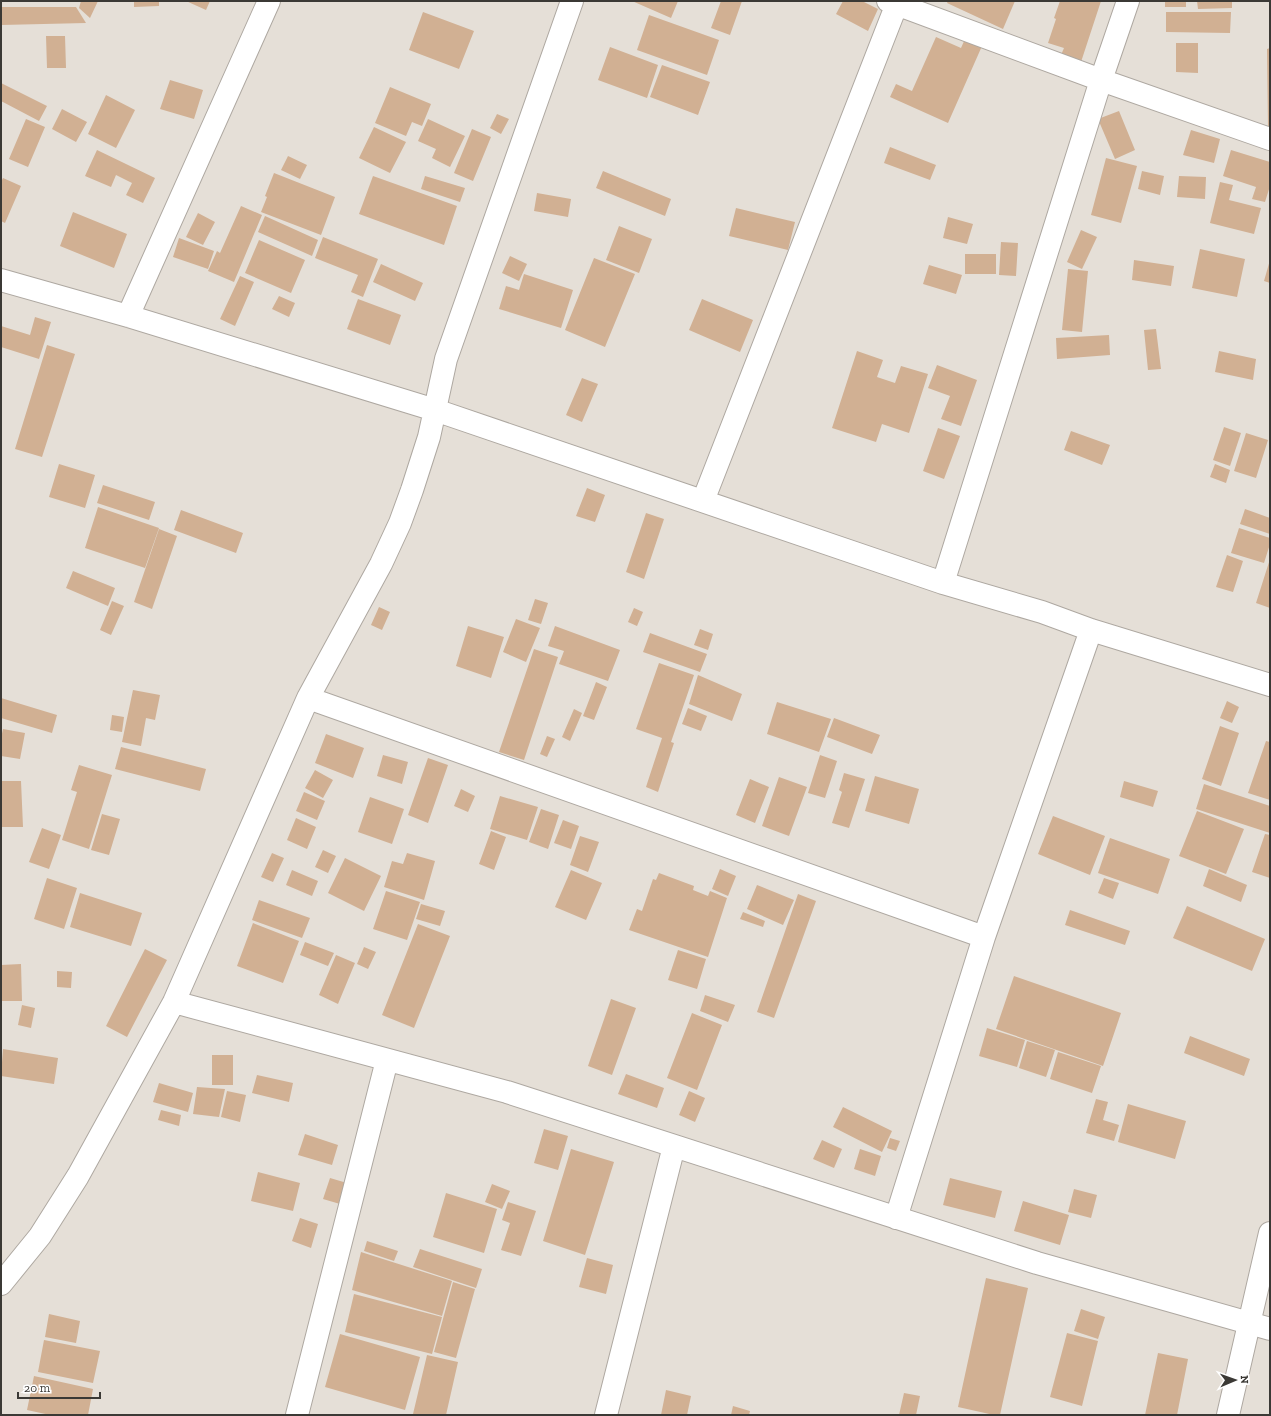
<svg xmlns="http://www.w3.org/2000/svg" width="1271" height="1416" font-family="'Zilla Slab',serif">
  <style>
    .building { fill: #d1b093 }
    .lines { fill: none; stroke-linecap: round; stroke-linejoin: round }
    .street-casing { stroke: #aea8a1; stroke-width: 24 }
    .secondary-casing { stroke: #aea8a1; stroke-width: 24 }
    .street { stroke: #fff; stroke-width: 22 }
    .secondary { stroke: #fff; stroke-width: 22 }
  </style>
  <rect width="100%" height="100%" fill="#e5dfd7"/>
  <path class="building" d="M 81,1 L 98,1 L 90,18 L 79,8 Z
    M 134,1 L 159,1 L 159,6 L 134,7 Z
    M 186,1 L 210,1 L 206,10 Z
    M 632,1 L 678,1 L 671,18 Z
    M 721,1 L 742,1 L 730,35 L 711,28 Z
    M 843,1 L 862,1 L 878,9 L 868,31 L 836,14 Z
    M 948,1 L 1015,1 L 1003,29 L 947,3 Z
    M 1060,1 L 1101,1 L 1081,62 L 1061,55 L 1064,48 L 1048,43 L 1056,19 L 1054,18 Z
    M 1165,1 L 1186,1 L 1186,7 L 1165,7 Z
    M 1197,1 L 1232,1 L 1232,8 L 1198,9 Z
    M 1,7 L 76,7 L 86,23 L 1,25 Z
    M 423,12 L 474,31 L 459,69 L 409,50 Z
    M 1166,12 L 1231,12 L 1230,33 L 1166,32 Z
    M 649,15 L 719,40 L 707,75 L 637,50 Z
    M 46,36 L 65,36 L 66,68 L 47,68 Z
    M 936,37 L 961,48 L 965,39 L 982,46 L 948,123 L 890,97 L 896,84 L 912,91 Z
    M 1176,43 L 1198,43 L 1198,73 L 1176,72 Z
    M 610,47 L 658,65 L 647,98 L 598,80 Z
    M 1270,48 L 1270,129 L 1268,129 L 1267,49 Z
    M 662,65 L 710,82 L 698,115 L 650,97 Z
    M 170,80 L 203,90 L 194,119 L 160,109 Z
    M 1,83 L 47,106 L 39,121 L 1,101 Z
    M 390,87 L 431,104 L 422,126 L 412,122 L 406,136 L 375,123 Z
    M 106,95 L 135,110 L 116,148 L 88,134 Z
    M 62,109 L 87,122 L 76,142 L 52,129 Z
    M 1119,111 L 1135,150 L 1115,159 L 1098,119 Z
    M 497,114 L 509,119 L 501,134 L 490,128 Z
    M 26,119 L 45,127 L 28,167 L 9,159 Z
    M 428,119 L 465,136 L 450,167 L 432,158 L 436,149 L 418,141 Z
    M 374,127 L 406,142 L 390,173 L 359,158 Z
    M 472,129 L 491,137 L 473,181 L 454,173 Z
    M 1191,130 L 1220,139 L 1214,163 L 1183,155 Z
    M 890,147 L 936,165 L 930,180 L 884,163 Z
    M 97,150 L 155,178 L 143,203 L 126,195 L 132,183 L 116,175 L 111,187 L 85,176 Z
    M 1231,150 L 1270,162 L 1270,186 L 1265,202 L 1252,199 L 1256,187 L 1223,176 Z
    M 288,156 L 307,165 L 300,179 L 281,170 Z
    M 1106,158 L 1137,166 L 1121,223 L 1091,215 Z
    M 603,171 L 671,199 L 665,216 L 596,188 Z
    M 1142,171 L 1164,176 L 1160,195 L 1138,189 Z
    M 274,173 L 335,197 L 321,235 L 261,212 L 267,197 L 265,196 Z
    M 373,176 L 457,206 L 444,245 L 359,214 Z
    M 425,176 L 465,188 L 460,202 L 421,189 Z
    M 1179,176 L 1206,177 L 1205,199 L 1177,197 Z
    M 3,178 L 21,186 L 5,223 L 1,221 L 1,182 Z
    M 1220,182 L 1233,185 L 1229,200 L 1261,208 L 1254,234 L 1210,223 Z
    M 537,193 L 571,199 L 568,217 L 534,211 Z
    M 241,206 L 262,215 L 234,282 L 208,271 L 217,251 L 220,253 Z
    M 736,208 L 795,222 L 788,250 L 729,236 Z
    M 73,212 L 127,234 L 114,268 L 60,246 Z
    M 198,213 L 215,222 L 203,245 L 186,237 Z
    M 265,216 L 318,240 L 312,256 L 258,232 Z
    M 948,217 L 973,224 L 967,244 L 943,238 Z
    M 619,226 L 652,239 L 639,273 L 606,260 Z
    M 1081,230 L 1097,237 L 1082,269 L 1067,262 Z
    M 323,237 L 378,259 L 363,297 L 351,292 L 358,275 L 315,258 Z
    M 179,238 L 214,251 L 208,269 L 173,257 Z
    M 259,240 L 305,260 L 291,293 L 245,273 Z
    M 1001,242 L 1018,243 L 1016,276 L 999,275 Z
    M 1200,249 L 1245,259 L 1237,297 L 1192,288 Z
    M 965,254 L 996,254 L 996,274 L 965,274 Z
    M 510,256 L 527,264 L 519,281 L 502,273 Z
    M 594,258 L 635,274 L 605,347 L 565,330 Z
    M 1134,260 L 1174,266 L 1171,286 L 1132,280 Z
    M 1270,260 L 1270,283 L 1264,281 Z
    M 381,264 L 423,283 L 415,301 L 373,282 Z
    M 929,265 L 962,275 L 956,294 L 923,284 Z
    M 1068,269 L 1088,271 L 1082,332 L 1062,330 Z
    M 524,274 L 573,290 L 561,328 L 499,309 L 506,286 L 519,290 Z
    M 240,276 L 254,282 L 235,326 L 220,319 Z
    M 279,296 L 295,303 L 289,317 L 272,309 Z
    M 358,299 L 401,315 L 390,345 L 347,329 Z
    M 702,299 L 753,320 L 740,352 L 689,330 Z
    M 35,317 L 51,322 L 39,359 L 1,347 L 1,326 L 30,335 Z
    M 1156,329 L 1161,369 L 1148,370 L 1144,330 Z
    M 1109,335 L 1110,355 L 1057,359 L 1056,338 Z
    M 47,345 L 75,354 L 42,457 L 15,449 Z
    M 857,351 L 883,360 L 877,377 L 895,383 L 901,366 L 928,374 L 909,433 L 882,424 L 876,442 L 832,428 Z
    M 1219,351 L 1256,359 L 1253,380 L 1215,372 Z
    M 937,365 L 977,380 L 961,426 L 941,419 L 950,396 L 928,388 Z
    M 582,378 L 598,384 L 582,422 L 566,415 Z
    M 1224,427 L 1241,433 L 1230,466 L 1213,460 Z
    M 938,428 L 960,436 L 944,479 L 923,471 Z
    M 1071,431 L 1110,445 L 1102,465 L 1064,450 Z
    M 1246,433 L 1268,440 L 1256,478 L 1234,471 Z
    M 59,464 L 95,475 L 85,508 L 49,497 Z
    M 1215,464 L 1230,470 L 1226,483 L 1210,477 Z
    M 103,485 L 155,502 L 149,520 L 97,503 Z
    M 587,488 L 605,495 L 595,522 L 576,516 Z
    M 98,507 L 159,528 L 145,568 L 85,548 Z
    M 1245,509 L 1270,518 L 1270,534 L 1240,524 Z
    M 181,510 L 243,533 L 236,553 L 174,530 Z
    M 646,513 L 664,519 L 644,579 L 626,572 Z
    M 1239,528 L 1270,538 L 1270,544 L 1264,563 L 1231,553 Z
    M 159,529 L 177,536 L 152,609 L 134,602 Z
    M 1227,555 L 1243,561 L 1233,592 L 1216,587 Z
    M 1270,559 L 1270,608 L 1256,603 Z
    M 73,571 L 115,588 L 108,606 L 66,588 Z
    M 535,599 L 548,603 L 541,624 L 528,620 Z
    M 112,601 L 124,606 L 111,635 L 100,630 Z
    M 379,607 L 390,612 L 382,630 L 371,625 Z
    M 634,608 L 643,612 L 637,626 L 628,622 Z
    M 516,619 L 540,628 L 526,662 L 503,652 Z
    M 468,626 L 504,637 L 491,678 L 456,666 Z
    M 555,626 L 620,650 L 608,681 L 559,664 L 564,651 L 548,646 Z
    M 700,629 L 713,634 L 708,650 L 694,645 Z
    M 650,633 L 707,654 L 700,672 L 643,652 Z
    M 534,649 L 558,657 L 524,760 L 499,752 Z
    M 659,663 L 694,675 L 671,742 L 674,743 L 658,792 L 646,787 L 662,738 L 636,729 Z
    M 698,675 L 742,694 L 732,721 L 689,704 Z
    M 596,682 L 607,687 L 594,720 L 583,716 Z
    M 133,690 L 160,695 L 155,720 L 146,718 L 141,746 L 122,742 Z
    M 1,698 L 57,715 L 52,733 L 1,718 Z
    M 1227,701 L 1239,707 L 1232,723 L 1220,718 Z
    M 777,702 L 831,719 L 819,752 L 767,734 Z
    M 688,708 L 707,716 L 701,731 L 682,724 Z
    M 574,709 L 582,713 L 570,741 L 562,737 Z
    M 112,715 L 124,717 L 122,732 L 110,730 Z
    M 834,718 L 880,735 L 872,754 L 827,737 Z
    M 1220,726 L 1239,733 L 1221,786 L 1202,779 Z
    M 3,729 L 25,733 L 20,759 L 1,756 L 1,738 Z
    M 326,734 L 364,748 L 353,778 L 315,763 Z
    M 547,736 L 555,739 L 547,757 L 540,754 Z
    M 1266,741 L 1270,742 L 1270,800 L 1248,793 Z
    M 121,747 L 206,769 L 200,791 L 115,769 Z
    M 383,755 L 408,762 L 402,784 L 377,776 Z
    M 820,755 L 837,761 L 825,798 L 808,793 Z
    M 428,758 L 448,765 L 428,823 L 408,815 Z
    M 79,765 L 112,775 L 89,849 L 62,840 L 77,792 L 71,790 Z
    M 315,770 L 333,780 L 323,798 L 305,788 Z
    M 844,773 L 865,779 L 849,828 L 832,823 L 842,792 L 839,790 Z
    M 875,776 L 919,789 L 909,824 L 865,811 Z
    M 779,777 L 807,787 L 789,836 L 762,826 Z
    M 750,779 L 769,787 L 755,823 L 736,815 Z
    M 1,781 L 21,781 L 23,827 L 1,827 Z
    M 1124,781 L 1158,791 L 1153,807 L 1120,797 Z
    M 1204,784 L 1270,806 L 1270,833 L 1196,809 Z
    M 461,789 L 475,796 L 468,812 L 454,806 Z
    M 304,792 L 325,801 L 317,820 L 296,811 Z
    M 500,796 L 538,807 L 527,840 L 490,829 Z
    M 370,797 L 404,809 L 392,844 L 358,832 Z
    M 541,809 L 559,815 L 548,849 L 529,842 Z
    M 1197,811 L 1244,829 L 1226,874 L 1179,856 Z
    M 102,814 L 120,819 L 109,855 L 91,850 Z
    M 1053,816 L 1105,836 L 1090,875 L 1038,854 Z
    M 296,818 L 316,827 L 307,849 L 287,840 Z
    M 563,820 L 579,826 L 571,849 L 554,843 Z
    M 42,828 L 61,835 L 49,869 L 29,862 Z
    M 491,831 L 506,837 L 494,870 L 479,864 Z
    M 1265,834 L 1270,835 L 1270,878 L 1252,872 Z
    M 580,836 L 599,842 L 588,872 L 570,865 Z
    M 1110,838 L 1170,859 L 1158,894 L 1098,873 Z
    M 323,850 L 336,856 L 328,873 L 315,867 Z
    M 272,853 L 284,858 L 273,882 L 261,877 Z
    M 407,853 L 435,861 L 424,900 L 384,887 L 392,861 L 403,864 Z
    M 345,858 L 381,876 L 364,911 L 328,893 Z
    M 720,869 L 736,876 L 728,896 L 712,889 Z
    M 1209,869 L 1247,885 L 1241,902 L 1203,886 Z
    M 292,870 L 318,881 L 312,896 L 286,885 Z
    M 571,870 L 602,883 L 586,920 L 555,907 Z
    M 659,873 L 694,886 L 693,890 L 708,896 L 710,891 L 727,898 L 708,957 L 629,930 L 637,909 L 642,911 L 653,879 L 656,880 Z
    M 47,878 L 77,888 L 64,929 L 34,919 Z
    M 1104,878 L 1119,883 L 1113,899 L 1098,893 Z
    M 757,885 L 794,900 L 783,925 L 747,909 Z
    M 386,891 L 420,902 L 407,940 L 373,929 Z
    M 80,893 L 142,913 L 131,946 L 70,927 Z
    M 798,894 L 816,901 L 774,1018 L 757,1012 Z
    M 259,900 L 310,918 L 302,938 L 252,920 Z
    M 421,904 L 445,911 L 440,926 L 416,919 Z
    M 1187,906 L 1265,939 L 1252,971 L 1173,938 Z
    M 1070,910 L 1130,931 L 1125,945 L 1065,925 Z
    M 743,912 L 765,921 L 763,927 L 740,919 Z
    M 253,923 L 299,941 L 283,983 L 237,966 Z
    M 418,924 L 450,936 L 414,1028 L 382,1015 Z
    M 305,942 L 334,953 L 328,966 L 300,955 Z
    M 364,947 L 376,952 L 368,969 L 357,964 Z
    M 145,949 L 167,960 L 127,1037 L 106,1026 Z
    M 678,950 L 706,959 L 697,989 L 668,980 Z
    M 336,955 L 355,963 L 338,1004 L 319,995 Z
    M 21,964 L 22,1001 L 1,1001 L 1,965 Z
    M 57,971 L 72,972 L 71,988 L 57,987 Z
    M 1014,976 L 1121,1013 L 1103,1066 L 996,1029 Z
    M 705,995 L 735,1005 L 728,1022 L 700,1011 Z
    M 611,999 L 636,1008 L 612,1075 L 588,1066 Z
    M 22,1005 L 35,1008 L 31,1028 L 18,1025 Z
    M 692,1013 L 722,1025 L 697,1090 L 667,1078 Z
    M 987,1028 L 1025,1040 L 1017,1067 L 979,1056 Z
    M 1190,1036 L 1250,1059 L 1244,1076 L 1184,1053 Z
    M 1027,1041 L 1055,1050 L 1046,1077 L 1019,1068 Z
    M 3,1049 L 58,1058 L 54,1084 L 1,1076 Z
    M 1058,1052 L 1101,1066 L 1092,1093 L 1050,1079 Z
    M 212,1055 L 233,1055 L 233,1085 L 212,1085 Z
    M 626,1074 L 664,1088 L 657,1108 L 618,1094 Z
    M 257,1075 L 293,1083 L 289,1102 L 252,1093 Z
    M 159,1083 L 193,1093 L 188,1112 L 153,1102 Z
    M 197,1087 L 225,1089 L 219,1117 L 193,1114 Z
    M 227,1091 L 246,1095 L 240,1122 L 221,1117 Z
    M 689,1091 L 705,1098 L 695,1122 L 679,1115 Z
    M 1096,1099 L 1108,1102 L 1103,1120 L 1119,1125 L 1114,1141 L 1086,1133 Z
    M 1128,1104 L 1186,1121 L 1175,1159 L 1118,1142 Z
    M 843,1107 L 892,1131 L 882,1152 L 833,1127 Z
    M 161,1110 L 181,1115 L 179,1126 L 158,1120 Z
    M 544,1129 L 568,1136 L 558,1170 L 534,1163 Z
    M 305,1134 L 338,1145 L 332,1165 L 298,1155 Z
    M 890,1138 L 900,1141 L 896,1151 L 887,1148 Z
    M 822,1140 L 842,1149 L 834,1168 L 813,1159 Z
    M 571,1149 L 614,1162 L 585,1255 L 543,1241 Z
    M 860,1149 L 881,1156 L 875,1176 L 854,1169 Z
    M 258,1172 L 300,1183 L 293,1211 L 251,1201 Z
    M 330,1178 L 347,1183 L 340,1204 L 323,1199 Z
    M 950,1178 L 1002,1191 L 995,1218 L 943,1205 Z
    M 492,1184 L 510,1191 L 502,1209 L 485,1202 Z
    M 1074,1189 L 1097,1195 L 1091,1218 L 1068,1212 Z
    M 446,1193 L 497,1209 L 484,1253 L 433,1237 Z
    M 1023,1201 L 1069,1215 L 1060,1245 L 1014,1231 Z
    M 508,1202 L 536,1211 L 521,1256 L 501,1250 L 510,1223 L 502,1220 Z
    M 300,1218 L 318,1224 L 311,1248 L 292,1241 Z
    M 367,1241 L 398,1251 L 394,1261 L 364,1251 Z
    M 420,1249 L 482,1269 L 476,1288 L 413,1267 Z
    M 361,1252 L 452,1281 L 442,1316 L 352,1290 Z
    M 587,1258 L 613,1265 L 606,1294 L 579,1287 Z
    M 986,1278 L 1028,1288 L 1000,1415 L 994,1415 L 958,1407 Z
    M 453,1282 L 475,1289 L 456,1358 L 434,1352 Z
    M 354,1294 L 442,1317 L 432,1354 L 345,1332 Z
    M 1081,1309 L 1105,1317 L 1098,1339 L 1074,1331 Z
    M 49,1314 L 80,1321 L 76,1343 L 45,1337 Z
    M 1067,1333 L 1098,1341 L 1082,1406 L 1050,1397 Z
    M 340,1334 L 420,1357 L 405,1410 L 325,1387 Z
    M 44,1340 L 100,1351 L 93,1383 L 38,1372 Z
    M 1158,1353 L 1188,1359 L 1177,1415 L 1145,1415 Z
    M 427,1355 L 458,1362 L 446,1415 L 413,1414 Z
    M 34,1376 L 93,1389 L 88,1415 L 50,1415 L 27,1410 Z
    M 666,1390 L 691,1396 L 687,1415 L 661,1415 Z
    M 904,1393 L 920,1396 L 916,1415 L 899,1415 Z
    M 733,1406 L 750,1411 L 749,1415 L 731,1415 Z"/>
  <g class="lines">
    <g class="street-casing">
      <path id="street" d="M 888,1 L 1101,80 L 1270,139
        M 1,280 L 128,316 L 435,410 L 943,583 L 1042,612 L 1091,630 L 1270,685
        M 128,316 L 269,1
        M 703,501 L 898,1
        M 943,583 L 1101,80 L 1128,1
        M 308,698 L 984,937
        M 174,1002 L 507,1092 L 1037,1263 L 1270,1329
        M 896,1218 L 984,937 L 1091,630
        M 1,1284 L 40,1236 L 78,1176 L 174,1002 L 308,698 L 381,564 L 400,523 L 412,490 L 429,437 L 446,359 L 572,1
        M 297,1415 L 387,1060
        M 606,1415 L 674,1146"/>
    </g>
    <g class="secondary-casing">
      <path id="secondary" d="M 1228,1415 L 1270,1233"/>
    </g>
    <use href="#street" class="street"/>
    <use href="#secondary" class="secondary"/>
  </g>
  <rect width="1271" height="1416" fill="none" stroke="#3b3935" stroke-width="4"/>
  <g transform="translate(1235 1380) rotate(88)" stroke="#ffffff" stroke-width="3" paint-order="stroke">
  <path d="M0-3L7 15L0 10L-7 15Z" fill="#3b3935"/>
  <text y="-6" font-size="11" font-weight="bold" text-anchor="middle" fill="#3b3935">N</text>
  </g>
  <path d="M18 1392v6h82v-6" fill="none" stroke="#3b3935" stroke-width="2"/>
  <text x="24" y="1392" font-size="12" fill="#3b3935" stroke="#ffffff" stroke-width="3" paint-order="stroke">20 m</text>
</svg>
